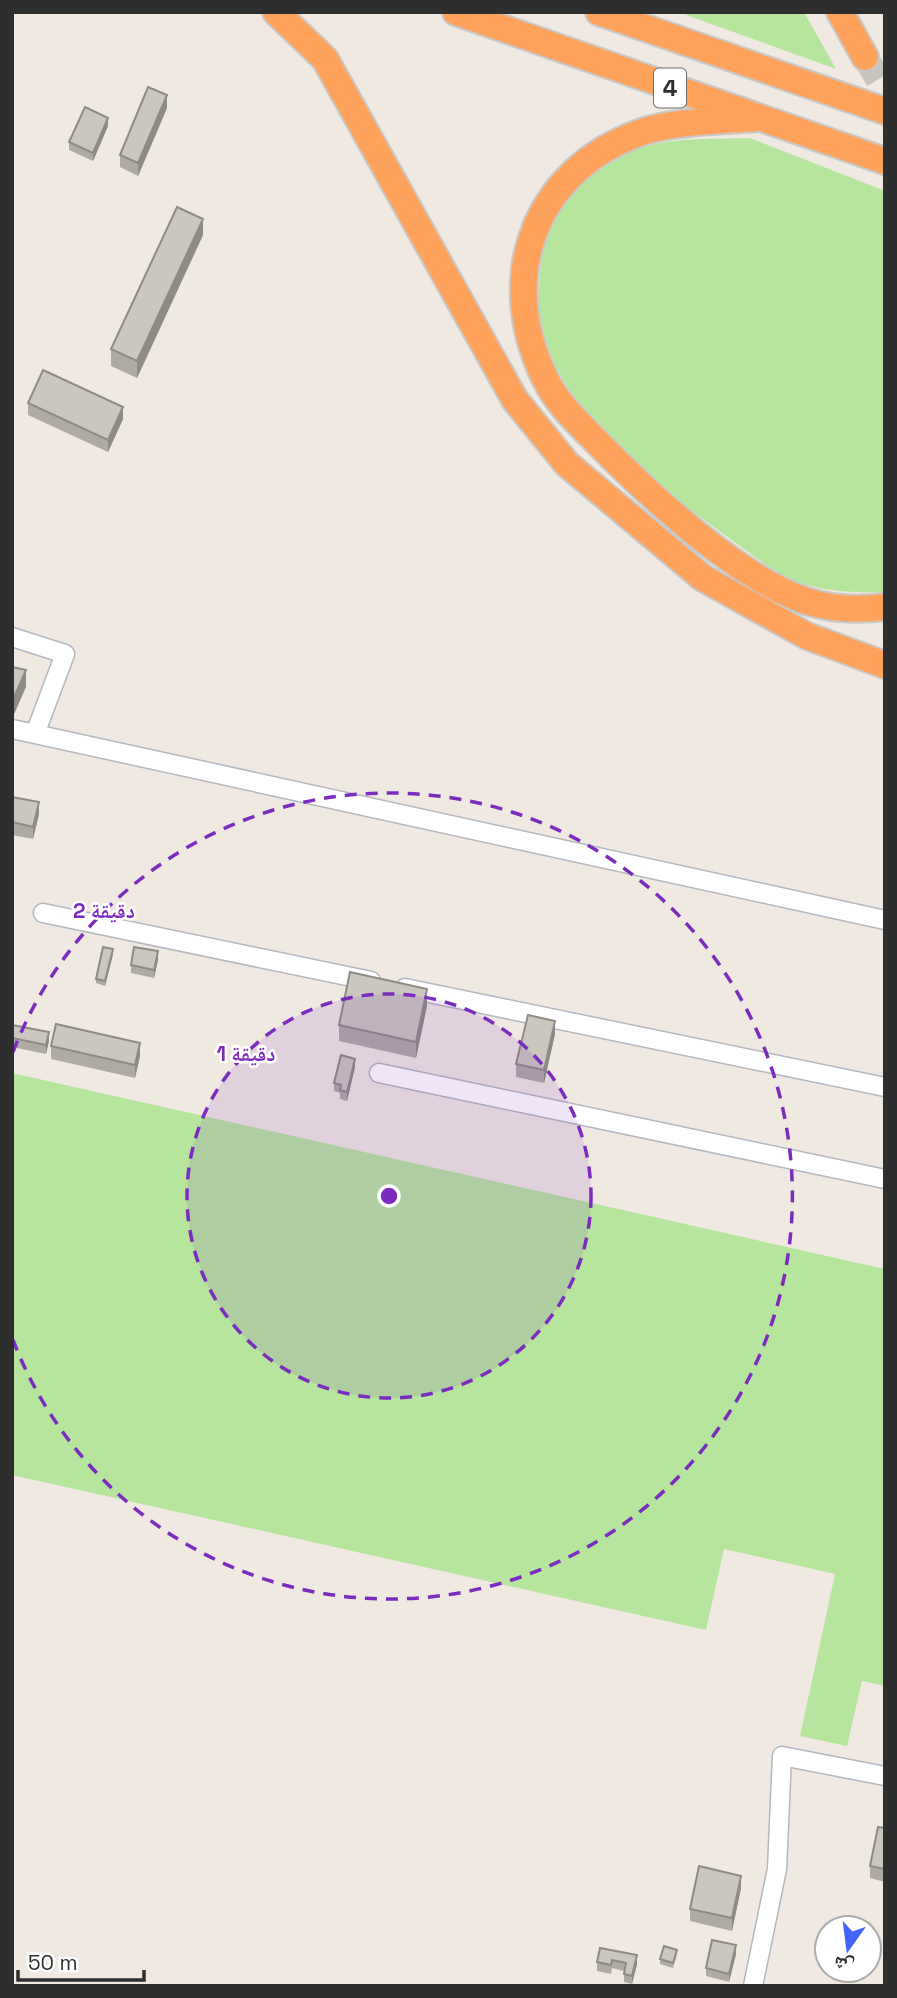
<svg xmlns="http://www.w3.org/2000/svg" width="897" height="1998" font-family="'Space Grotesk','Noto Naskh Arabic',sans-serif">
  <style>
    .green { fill: #b6e59e }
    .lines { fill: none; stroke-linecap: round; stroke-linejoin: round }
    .highway-tunnel { stroke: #c8c4bd; stroke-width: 26; stroke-dasharray: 26 13; stroke-linecap: butt }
    .minor-casing { stroke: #b4b7c1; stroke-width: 21 }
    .highway-casing { stroke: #c9c9c9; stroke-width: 30 }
    .minor { stroke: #fff; stroke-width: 18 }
    .highway { stroke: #ffa35c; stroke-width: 26 }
    .wall { fill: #afaba4 }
    .shaded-wall { fill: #8e8b86 }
    .building { fill: #cbc7bf; stroke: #8e8b86; stroke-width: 2 }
    .ring { fill: none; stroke: #7b2cbf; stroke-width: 3.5; stroke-dasharray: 12 9 }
    .labels { text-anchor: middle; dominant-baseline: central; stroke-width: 5; stroke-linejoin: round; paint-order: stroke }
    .shield { fill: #fff; stroke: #6d6d6d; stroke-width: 2 }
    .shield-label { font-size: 23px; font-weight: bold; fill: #2e2e2e }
    .centre { fill: #7b2cbf; stroke: #fff; stroke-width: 3.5 }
    .ring-label { font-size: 21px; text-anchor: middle; font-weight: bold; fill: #7b2cbf; stroke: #fff; stroke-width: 5; stroke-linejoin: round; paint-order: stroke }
  </style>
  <rect width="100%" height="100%" fill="#efe9e1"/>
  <path class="green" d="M 678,12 L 804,12 L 836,69 Z
    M 750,138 L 885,191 L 885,592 C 858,593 827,592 801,583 C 773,573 749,552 725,535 C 652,483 574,423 542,336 C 536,322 539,289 540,273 C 542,250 547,228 559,208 C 573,185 619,153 644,147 C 678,137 715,139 750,138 Z
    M 12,1073 L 885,1269 L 885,1686 L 862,1681 L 847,1746 L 800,1736 L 835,1574 L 724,1549 L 706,1630 L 12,1475 Z"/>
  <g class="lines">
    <path class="highway-tunnel" d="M 865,57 L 885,90"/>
    <g class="minor-casing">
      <path id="minor" d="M 12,637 L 65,654 L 35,734 L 12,729
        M 35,734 L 885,920
        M 43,913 L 371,981
        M 405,988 L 885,1087
        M 379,1073 L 885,1179
        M 753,1986 L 777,1869 L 782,1756 L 885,1776"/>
    </g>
    <g class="highway-casing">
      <path id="highway" d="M 276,12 L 325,59 L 515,400 L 567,464 L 703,578 L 807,636 L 885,665
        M 456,12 L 885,161
        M 599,12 L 885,111
        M 840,12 L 865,57
        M 757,118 C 723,121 674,121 642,132 C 530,171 494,284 549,386 C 561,407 580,425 597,442 C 649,495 735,576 806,601 C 830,609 860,610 885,607"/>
    </g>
    <use href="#minor" class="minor"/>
    <use href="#highway" class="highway"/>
  </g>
  <path class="wall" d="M 167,108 L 138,176 L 120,167 L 120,155 Z
    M 108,126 L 93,161 L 69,150 L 69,142 Z
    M 203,235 L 137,378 L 111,366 L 111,349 Z
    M 28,403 L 123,419 L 108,452 L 28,415 Z
    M 12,797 L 39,814 L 33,839 L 12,835 Z
    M 113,954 L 105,986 L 96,983 L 96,979 Z
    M 158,960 L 154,978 L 131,973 L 131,965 Z
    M 427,1006 L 416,1058 L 339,1041 L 339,1025 Z
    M 12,1025 L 49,1041 L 46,1054 L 12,1047 Z
    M 555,1034 L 544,1083 L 516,1077 L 516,1064 Z
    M 51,1046 L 140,1056 L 135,1078 L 51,1059 Z
    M 355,1067 L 347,1101 L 340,1099 L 340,1093 L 334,1091 L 334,1083 Z
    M 885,1828 L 885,1882 L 870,1878 L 870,1866 Z
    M 741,1888 L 732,1931 L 690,1921 L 690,1909 Z
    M 600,1948 L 637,1964 L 632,1984 L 624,1982 L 624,1971 L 612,1968 L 611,1974 L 597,1971 L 597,1962 Z
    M 736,1954 L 729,1982 L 706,1976 L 706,1968 Z
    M 677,1955 L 673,1968 L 660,1964 L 660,1959 Z"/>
  <path class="shaded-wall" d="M 167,95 L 167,108 L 138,176 L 138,163 Z
    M 108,118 L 108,126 L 93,161 L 93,153 Z
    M 203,219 L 203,235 L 137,378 L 137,361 Z
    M 123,407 L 123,419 L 108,452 L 108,440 Z
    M 26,670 L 26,687 L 12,719 L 12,702 Z
    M 39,802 L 39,814 L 33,839 L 33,827 Z
    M 113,949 L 113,954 L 105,986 L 105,981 Z
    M 158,951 L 158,960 L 154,978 L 154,970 Z
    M 427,989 L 427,1006 L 416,1058 L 416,1042 Z
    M 555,1021 L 555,1034 L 544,1083 L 544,1070 Z
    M 49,1032 L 49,1041 L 46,1054 L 46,1045 Z
    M 140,1043 L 140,1056 L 135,1078 L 135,1065 Z
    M 355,1059 L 355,1067 L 347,1101 L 347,1092 Z
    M 741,1876 L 741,1888 L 732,1931 L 732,1918 Z
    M 736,1945 L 736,1954 L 729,1982 L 729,1974 Z
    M 637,1955 L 637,1964 L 632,1984 L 632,1976 Z"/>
  <path class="building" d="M 148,87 L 167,95 L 138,163 L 120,155 Z
    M 85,107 L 108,118 L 93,153 L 69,142 Z
    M 177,207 L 203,219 L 137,361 L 111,349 Z
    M 43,370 L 123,407 L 108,440 L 28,403 Z
    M 12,667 L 26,670 L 12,702 Z
    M 12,797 L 39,802 L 33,827 L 12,822 Z
    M 103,947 L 113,949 L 105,981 L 96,979 Z
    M 134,947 L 158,951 L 154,970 L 131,965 Z
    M 350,972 L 427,989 L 416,1042 L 339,1025 Z
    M 528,1015 L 555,1021 L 544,1070 L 516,1064 Z
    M 56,1024 L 140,1043 L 135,1065 L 51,1046 Z
    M 12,1025 L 49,1032 L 46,1045 L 12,1038 Z
    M 341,1055 L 355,1059 L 347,1092 L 340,1090 L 341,1085 L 334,1083 Z
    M 878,1827 L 885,1828 L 885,1869 L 870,1866 Z
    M 699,1866 L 741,1876 L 732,1918 L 690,1909 Z
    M 712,1940 L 736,1945 L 729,1974 L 706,1968 Z
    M 664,1946 L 677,1950 L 673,1963 L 660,1959 Z
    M 600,1948 L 637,1955 L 632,1976 L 624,1974 L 626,1963 L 612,1960 L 611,1965 L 597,1962 Z"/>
  <circle cx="389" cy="1196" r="202" fill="#7b2cbf" fill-opacity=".12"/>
  <g class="ring">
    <circle cx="389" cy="1196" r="202"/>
    <path d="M13 1052A403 403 0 1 1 13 1340"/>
  </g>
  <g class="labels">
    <rect class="shield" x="654" y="68.5" width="32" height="39" rx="5"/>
    <g class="shield-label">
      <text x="670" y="88">4</text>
    </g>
  </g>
  <circle cx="389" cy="1196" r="10" class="centre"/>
  <g class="ring-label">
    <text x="104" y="918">2 دقيقة</text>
    <text x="246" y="1061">1 دقيقة</text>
  </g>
  <rect width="897" height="1998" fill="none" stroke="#2e2e2e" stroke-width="28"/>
  <g transform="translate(848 1949) rotate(194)"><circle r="33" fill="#ffffff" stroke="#ababab" stroke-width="2"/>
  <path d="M0-5L12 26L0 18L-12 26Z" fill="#4264fb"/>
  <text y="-10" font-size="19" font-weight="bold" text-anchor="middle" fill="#2e2e2e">ش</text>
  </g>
  <path d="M18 1970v10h126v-10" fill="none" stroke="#2e2e2e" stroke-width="3.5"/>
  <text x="28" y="1970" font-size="21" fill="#2e2e2e" stroke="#ffffff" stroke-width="5" paint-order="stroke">50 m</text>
</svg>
